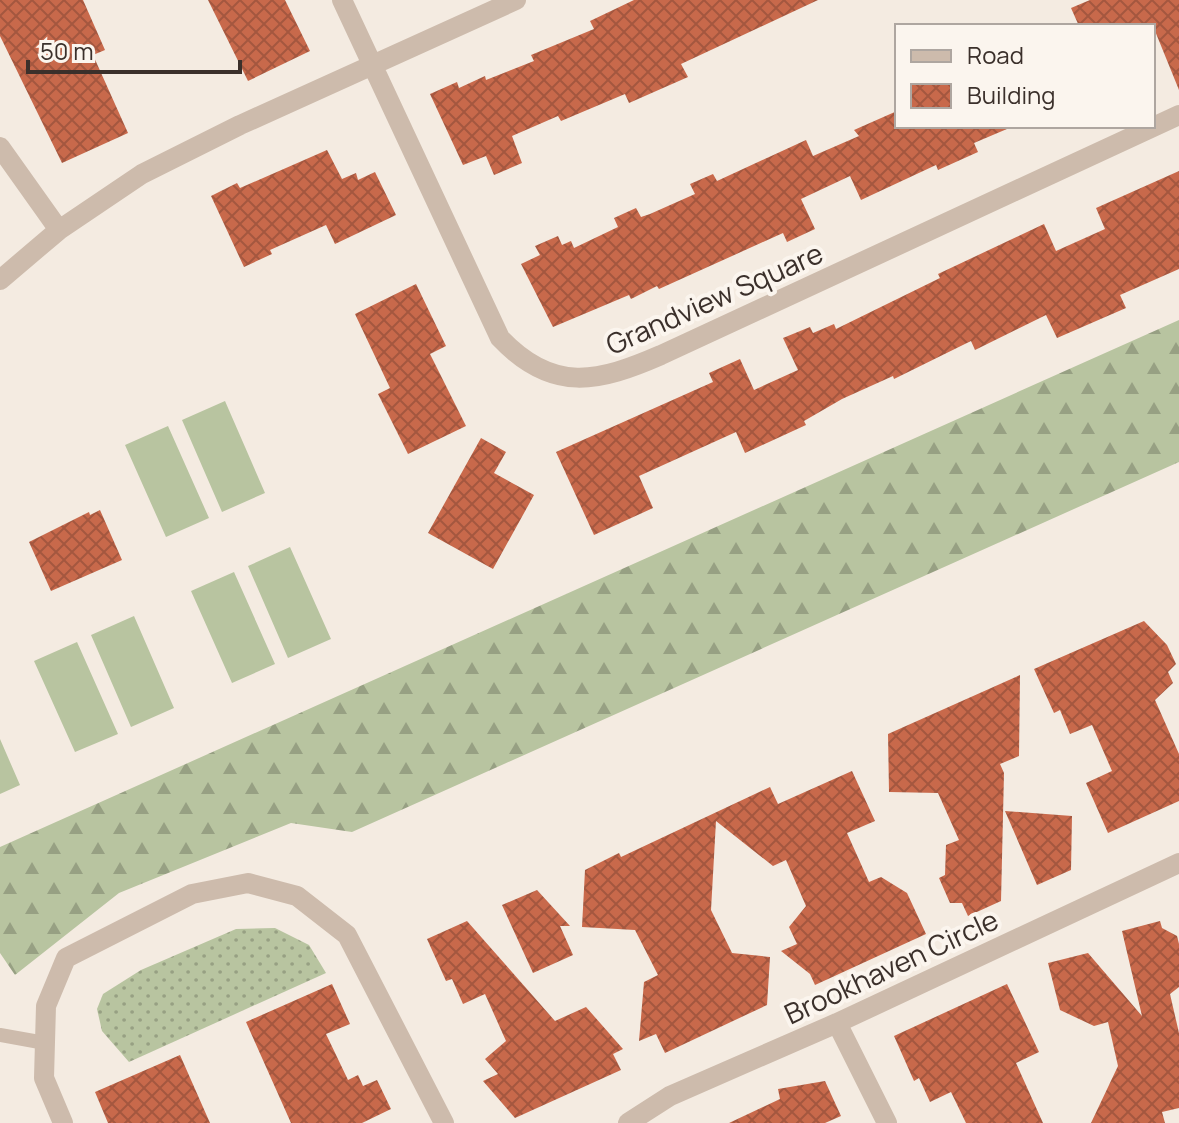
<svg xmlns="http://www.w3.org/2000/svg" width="1179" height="1123" font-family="Manrope,sans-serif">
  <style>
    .grass { fill: url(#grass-dots) }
    .forest { fill: url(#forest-firs) }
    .pitch { fill: #b8c4a0 }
    .building { fill: url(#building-cross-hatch) }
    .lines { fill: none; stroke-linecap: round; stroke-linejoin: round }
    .lane { stroke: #cdbbac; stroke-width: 14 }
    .street { stroke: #cdbbac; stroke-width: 20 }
    .labels { text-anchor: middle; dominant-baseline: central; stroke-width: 8; stroke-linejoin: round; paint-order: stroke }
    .street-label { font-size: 28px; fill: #3b302b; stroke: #fbf5ee }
  </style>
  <defs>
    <pattern id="grass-dots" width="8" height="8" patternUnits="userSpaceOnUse" patternTransform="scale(2)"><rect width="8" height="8" fill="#b8c4a0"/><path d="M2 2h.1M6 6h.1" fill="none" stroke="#97a083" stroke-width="1.8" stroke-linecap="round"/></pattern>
    <pattern id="forest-firs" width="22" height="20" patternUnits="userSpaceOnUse" patternTransform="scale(2)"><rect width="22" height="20" fill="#b8c4a0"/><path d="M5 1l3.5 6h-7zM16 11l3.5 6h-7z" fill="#97a083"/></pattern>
    <pattern id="building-cross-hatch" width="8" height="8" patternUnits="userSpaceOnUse" patternTransform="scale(2)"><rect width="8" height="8" fill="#c8694b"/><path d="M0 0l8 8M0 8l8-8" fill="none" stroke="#a4573f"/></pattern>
  </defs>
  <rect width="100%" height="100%" fill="#f4ebe1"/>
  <path class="grass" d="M 275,928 L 309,945 L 326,973 L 129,1062 L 102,1031 L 97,1009 L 103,994 L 141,970 L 236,929 Z"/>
  <path class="forest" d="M 1179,320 L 1179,462 L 352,832 L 291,823 L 119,893 L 15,975 L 0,953 L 0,847 Z"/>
  <path class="pitch" d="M 225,401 L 265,493 L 222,512 L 182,420 Z
    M 168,426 L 209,518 L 166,537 L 125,445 Z
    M 290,547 L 331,639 L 288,658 L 248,566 Z
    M 234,572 L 275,664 L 232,683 L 191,591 Z
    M 134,616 L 174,708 L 131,727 L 91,635 Z
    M 77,642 L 118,734 L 75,752 L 34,661 Z
    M 0,739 L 20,785 L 0,794 Z"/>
  <path class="building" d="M 0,0 L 83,0 L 105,50 L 93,55 L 128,133 L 62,163 L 0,36 Z
    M 208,0 L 285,0 L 310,51 L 248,81 Z
    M 634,0 L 818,0 L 681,64 L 688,77 L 629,103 L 625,94 L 561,121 L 558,116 L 512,136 L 522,163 L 494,175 L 486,156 L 463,165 L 430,94 L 457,82 L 459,88 L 485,76 L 486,80 L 534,61 L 531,55 L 594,29 L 590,21 Z
    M 1090,0 L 1179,0 L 1179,90 L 1153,26 L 1079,26 L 1071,8 Z
    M 897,111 L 897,126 L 1014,126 L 974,143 L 978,152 L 938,170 L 936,165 L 861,200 L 850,176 L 801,199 L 815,229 L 787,242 L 783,233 L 659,289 L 657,286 L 631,299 L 629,295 L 553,327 L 521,264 L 540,255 L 535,246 L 558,236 L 562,245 L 571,241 L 574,248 L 618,227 L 614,218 L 636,208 L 641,217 L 650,214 L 695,194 L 690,184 L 713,174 L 717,181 L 806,140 L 813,156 L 859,136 L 854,130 Z
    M 327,150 L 342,179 L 356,173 L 358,180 L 375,172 L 396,215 L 335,244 L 326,225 L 270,250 L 272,254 L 244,267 L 211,196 L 237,183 L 240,188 Z
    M 1179,171 L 1179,269 L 1120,295 L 1126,308 L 1057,338 L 1046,315 L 975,350 L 971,341 L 894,379 L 893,376 L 842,399 L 804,421 L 806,425 L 745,453 L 736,432 L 639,476 L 653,508 L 594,535 L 556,452 L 713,382 L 709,373 L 740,359 L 754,390 L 798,370 L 783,338 L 810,327 L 813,333 L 834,324 L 836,329 L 940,278 L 938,274 L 1044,224 L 1056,251 L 1105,229 L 1096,208 Z
    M 416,284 L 446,346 L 430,354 L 466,426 L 408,454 L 378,394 L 390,388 L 355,314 Z
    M 481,438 L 506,452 L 494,473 L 534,495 L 493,569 L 428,533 Z
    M 100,510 L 122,560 L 51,591 L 29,542 L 89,512 L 90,515 Z
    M 1144,621 L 1167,645 L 1176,664 L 1168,672 L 1173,683 L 1155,700 L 1179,754 L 1179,801 L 1108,833 L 1086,783 L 1112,771 L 1092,725 L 1070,734 L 1060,710 L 1054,713 L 1034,669 Z
    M 1020,675 L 1019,756 L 1000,764 L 1004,773 L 1001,901 L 968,916 L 962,903 L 950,903 L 939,878 L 945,875 L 946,845 L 959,840 L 938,793 L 889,792 L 888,734 Z
    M 852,771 L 875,821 L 847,833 L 869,882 L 881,877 L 907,893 L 926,934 L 815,985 L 810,974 L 781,951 L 797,944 L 789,927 L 806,906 L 786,860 L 773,866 L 716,821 L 711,910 L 732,953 L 770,957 L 767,1005 L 665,1053 L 656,1034 L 639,1041 L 644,982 L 658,975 L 635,930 L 582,927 L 585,870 L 619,853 L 621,857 L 770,787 L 778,804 Z
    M 1005,811 L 1072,816 L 1071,870 L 1037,885 Z
    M 537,890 L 570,926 L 560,926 L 573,955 L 533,973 L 502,905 Z
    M 467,921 L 555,1021 L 586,1007 L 623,1049 L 613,1054 L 621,1070 L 515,1118 L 483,1081 L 498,1074 L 485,1059 L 506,1041 L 485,994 L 463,1004 L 452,979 L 446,981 L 427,939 Z
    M 1160,921 L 1162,928 L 1177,936 L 1179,944 L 1179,987 L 1170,994 L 1179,1033 L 1179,1108 L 1162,1112 L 1165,1123 L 1091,1123 L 1118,1066 L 1108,1022 L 1094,1026 L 1060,1010 L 1048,963 L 1088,953 L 1142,1016 L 1122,931 Z
    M 332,984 L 350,1024 L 326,1034 L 348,1080 L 358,1075 L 363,1086 L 377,1080 L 391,1109 L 362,1123 L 291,1123 L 246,1022 Z
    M 1007,984 L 1039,1052 L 1016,1063 L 1043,1123 L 966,1123 L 951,1092 L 930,1102 L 919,1078 L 914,1081 L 894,1036 Z
    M 180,1055 L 210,1123 L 108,1123 L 95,1092 Z
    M 825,1081 L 841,1116 L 825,1123 L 729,1123 L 780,1099 L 778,1089 Z"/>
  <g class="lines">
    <path class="lane" d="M 0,1035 L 45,1043"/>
    <path class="street" d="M 342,0 L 500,338 C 553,394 599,382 661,355 L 1179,115
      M 0,147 L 59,230
      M 0,280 L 59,230 L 142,174 L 240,125 L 516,0
      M 837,1023 L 887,1123
      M 63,1123 L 44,1078 L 46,1006 L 66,958 L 192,894 L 248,883 L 297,896 L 347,935 L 444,1123
      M 628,1123 L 670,1096 L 837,1023 L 1179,863"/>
  </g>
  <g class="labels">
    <g class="street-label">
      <text transform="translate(714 298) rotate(-24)">Grandview Square</text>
      <text transform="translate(891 966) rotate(-25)">Brookhaven Circle</text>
    </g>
  </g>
  <rect x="895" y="24" width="260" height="104" fill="#fbf5ee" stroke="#aea6a0" stroke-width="2"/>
  <rect x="911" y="50" width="40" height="12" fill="#cdbbac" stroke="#aea6a0" stroke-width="2"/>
  <text x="967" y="64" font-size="24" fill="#3b302b">Road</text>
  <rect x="911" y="84" width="40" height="24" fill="url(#building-cross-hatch)" stroke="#aea6a0" stroke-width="2"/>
  <text x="967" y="104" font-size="24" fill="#3b302b">Building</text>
  <path d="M28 60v12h212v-12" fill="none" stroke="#3b302b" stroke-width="4"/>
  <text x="40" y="60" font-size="24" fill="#3b302b" stroke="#fbf5ee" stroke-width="6" paint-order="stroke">50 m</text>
</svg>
